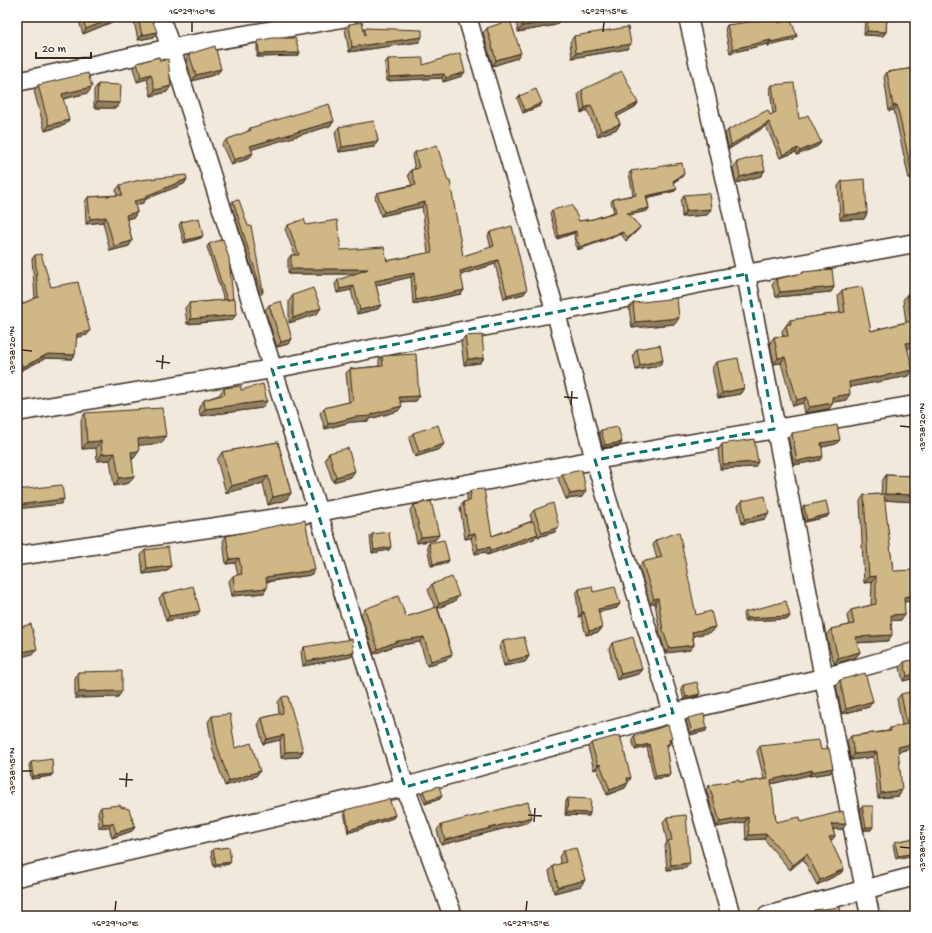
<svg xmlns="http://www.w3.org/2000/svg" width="932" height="933" font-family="'Gochi Hand',sans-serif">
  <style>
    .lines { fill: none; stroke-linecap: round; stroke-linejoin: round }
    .minor-casing { stroke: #3b2a1e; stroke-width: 21 }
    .minor { stroke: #fff; stroke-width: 18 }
    .wall { fill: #b29d73; stroke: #3b2a1e }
    .shaded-wall { fill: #91805e; stroke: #3b2a1e }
    .building { fill: #cfb786; stroke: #3b2a1e }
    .marked { fill: none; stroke: #0f766e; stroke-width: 3; stroke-dasharray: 8 5; stroke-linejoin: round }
    .ticks { fill: none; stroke: #3b2a1e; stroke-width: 1.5 }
    .neatline { fill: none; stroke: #3b2a1e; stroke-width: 1.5 }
    .ticks-label { font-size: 10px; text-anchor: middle; fill: #3b2a1e }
  </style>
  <rect width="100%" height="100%" fill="#f1e9db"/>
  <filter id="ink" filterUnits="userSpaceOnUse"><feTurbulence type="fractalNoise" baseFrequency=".025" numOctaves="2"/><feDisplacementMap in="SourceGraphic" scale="8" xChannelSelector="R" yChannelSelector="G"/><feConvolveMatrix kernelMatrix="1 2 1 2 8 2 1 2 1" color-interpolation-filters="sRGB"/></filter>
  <g filter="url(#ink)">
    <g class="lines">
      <g class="minor-casing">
        <path id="minor" d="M 160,17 L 171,48 L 405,787 L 453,916
          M 467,17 L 556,313 L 595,460 L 673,713 L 731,916
          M 688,17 L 746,274 L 870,916
          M 17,82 L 171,48 L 348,17
          M 17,412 L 272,369 L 746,274 L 915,243
          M 17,556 L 318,512 L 595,460 L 915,405
          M 17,877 L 405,787 L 673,713 L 823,678 L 915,652
          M 767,916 L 915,876"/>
      </g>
      <use href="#minor" class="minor"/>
    </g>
    <path class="wall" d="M 74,17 L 124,17 L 83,34 L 78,18 L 75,19 Z
      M 133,17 L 151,17 L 154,37 L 138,40 Z
      M 516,17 L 559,17 L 560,20 L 556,25 L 518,32 Z
      M 699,17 L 722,17 L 700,21 Z
      M 865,17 L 887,17 L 886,32 L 883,36 L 864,35 Z
      M 779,23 L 794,40 L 768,46 L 768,44 L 730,53 L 725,29 L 727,25 Z
      M 349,24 L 364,30 L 365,28 L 419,42 L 349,52 L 345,29 Z
      M 487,28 L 517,58 L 493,66 L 483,33 Z
      M 574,36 L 627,49 L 572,58 L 570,42 Z
      M 258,41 L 298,56 L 257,57 L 257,44 Z
      M 189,54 L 221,69 L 217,74 L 192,81 L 186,59 Z
      M 159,57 L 167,92 L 151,96 L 147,79 L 137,82 L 133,68 L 137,63 Z
      M 388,59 L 423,65 L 462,76 L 443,82 L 442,78 L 386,81 L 385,63 Z
      M 915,68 L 914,179 L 909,179 L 894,110 L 889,111 L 884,77 L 887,72 Z
      M 98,84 L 120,103 L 116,108 L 94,108 L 94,90 Z
      M 38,85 L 88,93 L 63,99 L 65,125 L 45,131 L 34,91 Z
      M 772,85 L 799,119 L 821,142 L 818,146 L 797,155 L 796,152 L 780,158 L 766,126 L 729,149 L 725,134 L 728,130 L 773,114 L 770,89 Z
      M 582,90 L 638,103 L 635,107 L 617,116 L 620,124 L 617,129 L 598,136 L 587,110 L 581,113 L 578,94 Z
      M 519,96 L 540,106 L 523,113 L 517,98 Z
      M 334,121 L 330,126 L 252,149 L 250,158 L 231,165 L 222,145 L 226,140 L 247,132 L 250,128 Z
      M 339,127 L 374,147 L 339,152 L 335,132 Z
      M 415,152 L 463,256 L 491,248 L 488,236 L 490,232 L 524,294 L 504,299 L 495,264 L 460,275 L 464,290 L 461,294 L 413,304 L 411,277 L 376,285 L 381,305 L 378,309 L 357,314 L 351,290 L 337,293 L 335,284 L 338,280 L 356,274 L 288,274 L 288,259 L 291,255 L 295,255 L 285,229 L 288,225 L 306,225 L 341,250 L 387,261 L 428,253 L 422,207 L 381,216 L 375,197 L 377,193 L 412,185 L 408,175 L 411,170 L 415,169 L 412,156 Z
      M 737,162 L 765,170 L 761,176 L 736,183 L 733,168 Z
      M 631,171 L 682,177 L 674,182 L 675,191 L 647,198 L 649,208 L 647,211 L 629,215 L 640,227 L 638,230 L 626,241 L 621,234 L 577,250 L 577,246 L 575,246 L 574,233 L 557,239 L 550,213 L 552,210 L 579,221 L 593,219 L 614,212 L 611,202 L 613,199 L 633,195 L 629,173 Z
      M 187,179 L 184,184 L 146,199 L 143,203 L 135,205 L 137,212 L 134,217 L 127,219 L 132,241 L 129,246 L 110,251 L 103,222 L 86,224 L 85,202 L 88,197 L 117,195 L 116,190 L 120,185 Z
      M 842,181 L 867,213 L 864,219 L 840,220 L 838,186 Z
      M 684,195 L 711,209 L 707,215 L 682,217 L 681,201 Z
      M 233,201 L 263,291 L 262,294 L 260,294 L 231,204 Z
      M 181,222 L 201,238 L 184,243 L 179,225 Z
      M 209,244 L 233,299 L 232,320 L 187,324 L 185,308 L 189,303 L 224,300 L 207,247 Z
      M 35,255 L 51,287 L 87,335 L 76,337 L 75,355 L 72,359 L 46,358 L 20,371 L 17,365 L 17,306 L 35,298 L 32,259 Z
      M 803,272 L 834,287 L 831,292 L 776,297 L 772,285 L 776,279 L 801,274 Z
      M 842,290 L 871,331 L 906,322 L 903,300 L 907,294 L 915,293 L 908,348 L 909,376 L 850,387 L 846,400 L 833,402 L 829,409 L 805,413 L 803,403 L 793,406 L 781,363 L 774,364 L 770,343 L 774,337 L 783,336 L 782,331 L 790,320 L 840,313 L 838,296 Z
      M 293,295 L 317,314 L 289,323 L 289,301 Z
      M 633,303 L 675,324 L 632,328 L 629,308 Z
      M 269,305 L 292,339 L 288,344 L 277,347 L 265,310 Z
      M 465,336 L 484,358 L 480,363 L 464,365 L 461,342 Z
      M 637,349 L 663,360 L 659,366 L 636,370 L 633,355 Z
      M 382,356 L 419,396 L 416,401 L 400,402 L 398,411 L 370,419 L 369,421 L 351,422 L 325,429 L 320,413 L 324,408 L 349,402 L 346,373 L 350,369 L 379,366 L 379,360 Z
      M 716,362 L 744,388 L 740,394 L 718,398 L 712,368 Z
      M 224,388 L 241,390 L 262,408 L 200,416 L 199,407 L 204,400 L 219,395 Z
      M 915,410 L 915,452 L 909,417 L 913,411 Z
      M 85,413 L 162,443 L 138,445 L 139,451 L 134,458 L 132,459 L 129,483 L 114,486 L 110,460 L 97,461 L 96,448 L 82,449 L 81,420 Z
      M 601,430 L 622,442 L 620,445 L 603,448 L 599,432 Z
      M 413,433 L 440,449 L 415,457 L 409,439 Z
      M 792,433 L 836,444 L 822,447 L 820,460 L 794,465 L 788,437 Z
      M 278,442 L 291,493 L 286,500 L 268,505 L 263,483 L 226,493 L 217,460 L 222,452 Z
      M 722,444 L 755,467 L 720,469 L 718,450 Z
      M 329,453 L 351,477 L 333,482 L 325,459 Z
      M 562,474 L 582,497 L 566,499 L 558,479 Z
      M 886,475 L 915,476 L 915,502 L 884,500 L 893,571 L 915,600 L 904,602 L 901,620 L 891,620 L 888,641 L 857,643 L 860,652 L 855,658 L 834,664 L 826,635 L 831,629 L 849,625 L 847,616 L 851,610 L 871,605 L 872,582 L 864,583 L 860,501 L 864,495 L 881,494 L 882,481 Z
      M 471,490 L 492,536 L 532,521 L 530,515 L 534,510 L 555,532 L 538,537 L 537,534 L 534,539 L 487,555 L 486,552 L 475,554 L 471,538 L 465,539 L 460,507 L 463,502 L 467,502 L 467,495 Z
      M 742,501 L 765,519 L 742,524 L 738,506 Z
      M 414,505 L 439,535 L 435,540 L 417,543 L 410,510 Z
      M 804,506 L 829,514 L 827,517 L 805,522 L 802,509 Z
      M 372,534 L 389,550 L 372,553 L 370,537 Z
      M 226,536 L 311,575 L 266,582 L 264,593 L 232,596 L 229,581 L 233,576 L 238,575 L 235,563 L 226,564 L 223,541 Z
      M 656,540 L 696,615 L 711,632 L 693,636 L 694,645 L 690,650 L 666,653 L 660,635 L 655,603 L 650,604 L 639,567 L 642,562 L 657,559 L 653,545 Z
      M 429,543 L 449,560 L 447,563 L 431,566 L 427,546 Z
      M 145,550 L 171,566 L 167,571 L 143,574 L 141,555 Z
      M 432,584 L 455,601 L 438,608 L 452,654 L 448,659 L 427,666 L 420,642 L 394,646 L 374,654 L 361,614 L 365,609 L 406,617 L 435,608 L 428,590 Z
      M 579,589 L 593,592 L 617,608 L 598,612 L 599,632 L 586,635 L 581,616 L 579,617 L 576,593 Z
      M 163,594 L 196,616 L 166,621 L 159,598 Z
      M 745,612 L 788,619 L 744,621 L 743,614 Z
      M 503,641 L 529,656 L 525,662 L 504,666 L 499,647 Z
      M 612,643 L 642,669 L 638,674 L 617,680 L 609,649 Z
      M 304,647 L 354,652 L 351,657 L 303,666 L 301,652 Z
      M 915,659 L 915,678 L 903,681 L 900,667 L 904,662 Z
      M 78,672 L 122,691 L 118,697 L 75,698 L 75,678 Z
      M 840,680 L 869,707 L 842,714 L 836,685 Z
      M 683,685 L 698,696 L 684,700 L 681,688 Z
      M 901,694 L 915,747 L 898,752 L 899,796 L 878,798 L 873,757 L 851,760 L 847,741 L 851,736 L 888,731 L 890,728 L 902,725 L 897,699 Z
      M 282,697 L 303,751 L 299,757 L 281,758 L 280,740 L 263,744 L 258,724 L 262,718 L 279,714 L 278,702 Z
      M 212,716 L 235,748 L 260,771 L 256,776 L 225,786 L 213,751 L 208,722 Z
      M 688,718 L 706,731 L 690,735 L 686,721 Z
      M 634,736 L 670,741 L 670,743 L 668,746 L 666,747 L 670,774 L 668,777 L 654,779 L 647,747 L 635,750 L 632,739 Z
      M 591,743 L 628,782 L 625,788 L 607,795 L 597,769 L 594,770 L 588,747 Z
      M 760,746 L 821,750 L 833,768 L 830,773 L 809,776 L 809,775 L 771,784 L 776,822 L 801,822 L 843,829 L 833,829 L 835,836 L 831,841 L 830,841 L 844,869 L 841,873 L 817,885 L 803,859 L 790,870 L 764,839 L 746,840 L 745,822 L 717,827 L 706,790 L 709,785 L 739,783 L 764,779 L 757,751 Z
      M 31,762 L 51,776 L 31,779 L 29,765 Z
      M 423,791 L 440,799 L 425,804 L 421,793 Z
      M 568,798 L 590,813 L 589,816 L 565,815 L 566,801 Z
      M 862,806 L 871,830 L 864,830 L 860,809 Z
      M 101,807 L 135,827 L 132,831 L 112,838 L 109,827 L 99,828 L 98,812 Z
      M 345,810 L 395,815 L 393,818 L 348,833 L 344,812 Z
      M 667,817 L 686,868 L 667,870 L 665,846 L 667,842 L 663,822 Z
      M 529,822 L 441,845 L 437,830 L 441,825 Z
      M 915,838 L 896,859 L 893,845 L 895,842 Z
      M 213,849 L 231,862 L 229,864 L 214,867 L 211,852 Z
      M 563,851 L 581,886 L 554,893 L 549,871 L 553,866 L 561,864 L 559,857 Z
      M 814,910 L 841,916 L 810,916 Z"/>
    <path class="shaded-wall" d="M 116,17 L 124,17 L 83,34 L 86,29 Z
      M 702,17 L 722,17 L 700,21 Z
      M 560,20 L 556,25 L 518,32 L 522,26 Z
      M 867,31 L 886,32 L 883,36 L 864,35 Z
      M 157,32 L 154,37 L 138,40 L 142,35 Z
      M 797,36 L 794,40 L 768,46 L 771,42 Z
      M 422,37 L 419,42 L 349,52 L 352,47 Z
      M 771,40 L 768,44 L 730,53 L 733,49 Z
      M 631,44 L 627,49 L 572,58 L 576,53 Z
      M 300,53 L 298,56 L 257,57 L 259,54 Z
      M 521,53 L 517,58 L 493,66 L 496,60 Z
      M 221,69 L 217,74 L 192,81 L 196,75 Z
      M 465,72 L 462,76 L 443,82 L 446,78 Z
      M 151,74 L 147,79 L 137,82 L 141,77 Z
      M 444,74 L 442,78 L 386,81 L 389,77 Z
      M 171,86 L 167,92 L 151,96 L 155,90 Z
      M 92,87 L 88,93 L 58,100 L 62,94 Z
      M 97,102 L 120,103 L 116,108 L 94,108 Z
      M 542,103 L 540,106 L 523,113 L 525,110 Z
      M 638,103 L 635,107 L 613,119 L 616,114 Z
      M 591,105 L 587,110 L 581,113 L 585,108 Z
      M 897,105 L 894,110 L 889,111 L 893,106 Z
      M 69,120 L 65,125 L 45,131 L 49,125 Z
      M 334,121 L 330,126 L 247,151 L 250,146 Z
      M 769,122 L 766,126 L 729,149 L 731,145 Z
      M 620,124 L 617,129 L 598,136 L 601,131 Z
      M 378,141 L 374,147 L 339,152 L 342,147 Z
      M 821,142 L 818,146 L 797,155 L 800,151 Z
      M 798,148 L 796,152 L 780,158 L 783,155 Z
      M 253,153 L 250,158 L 231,165 L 234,160 Z
      M 765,170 L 761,176 L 736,183 L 740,177 Z
      M 684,174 L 682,177 L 671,183 L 673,181 Z
      M 912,174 L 915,174 L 915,177 L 914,179 L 909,179 Z
      M 187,179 L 184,184 L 146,199 L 143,203 L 131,206 L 134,201 L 146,196 Z
      M 677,189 L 675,191 L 644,198 L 646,196 Z
      M 425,202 L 422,207 L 381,216 L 384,212 Z
      M 649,208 L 647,211 L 625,216 L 627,213 Z
      M 711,209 L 707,215 L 682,217 L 686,211 Z
      M 137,212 L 134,217 L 122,220 L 126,215 Z
      M 867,213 L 864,219 L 840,220 L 844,215 Z
      M 106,217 L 103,222 L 86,224 L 90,219 Z
      M 640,227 L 638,230 L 626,241 L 628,238 Z
      M 576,231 L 574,233 L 557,239 L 559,236 Z
      M 623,232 L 621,234 L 577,250 L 579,247 Z
      M 203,236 L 201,238 L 184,243 L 186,240 Z
      M 132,241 L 129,246 L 110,251 L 114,246 Z
      M 498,260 L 495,264 L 457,276 L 460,271 Z
      M 291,269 L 368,269 L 365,274 L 288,274 Z
      M 414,273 L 411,277 L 373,286 L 375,281 Z
      M 354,286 L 351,290 L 337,293 L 340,289 Z
      M 834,287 L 831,292 L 776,297 L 780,292 Z
      M 464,290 L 461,294 L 413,304 L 416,300 Z
      M 527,290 L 524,294 L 504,299 L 507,295 Z
      M 381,305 L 378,309 L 357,314 L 360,310 Z
      M 321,308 L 317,314 L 289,323 L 293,318 Z
      M 236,315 L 232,320 L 187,324 L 191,319 Z
      M 679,318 L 675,324 L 632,328 L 635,322 Z
      M 90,331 L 87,335 L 74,338 L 77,334 Z
      M 292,339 L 288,344 L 277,347 L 281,342 Z
      M 915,342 L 915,347 L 902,349 L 906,343 Z
      M 48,354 L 75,355 L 72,359 L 46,358 L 20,371 L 23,367 Z
      M 785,357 L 781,363 L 774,364 L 778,358 Z
      M 484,358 L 480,363 L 464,365 L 468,359 Z
      M 663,360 L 659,366 L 636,370 L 640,365 Z
      M 913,370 L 909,376 L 845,388 L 849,382 Z
      M 744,388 L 740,394 L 718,398 L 722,393 Z
      M 850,394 L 846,400 L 828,403 L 832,397 Z
      M 419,396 L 416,401 L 395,402 L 399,397 Z
      M 807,397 L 803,403 L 793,406 L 797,400 Z
      M 267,401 L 262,408 L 200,416 L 205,409 Z
      M 833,403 L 829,409 L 805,413 L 809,407 Z
      M 402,406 L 398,411 L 370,419 L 369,421 L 351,422 L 325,429 L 328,424 L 355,417 L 372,414 Z
      M 166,436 L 162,443 L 133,446 L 138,439 Z
      M 840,440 L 836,444 L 818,448 L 821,443 Z
      M 101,441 L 96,448 L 82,449 L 87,442 Z
      M 622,442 L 620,445 L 603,448 L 605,445 Z
      M 444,444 L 440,449 L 415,457 L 419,452 Z
      M 139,451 L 134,458 L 126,459 L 131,452 Z
      M 115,453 L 110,460 L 97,461 L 102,454 Z
      M 823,456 L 820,460 L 794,465 L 797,461 Z
      M 758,462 L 755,467 L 720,469 L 723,464 Z
      M 355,471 L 351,477 L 333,482 L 336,477 Z
      M 134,476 L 129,483 L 114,486 L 119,478 Z
      M 268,476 L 263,483 L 226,493 L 231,486 Z
      M 586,491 L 582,497 L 566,499 L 570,494 Z
      M 291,493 L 286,500 L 268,505 L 273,497 Z
      M 885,494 L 915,495 L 915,502 L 881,500 Z
      M 64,499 L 61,504 L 17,509 L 17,505 Z
      M 769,513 L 765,519 L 742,524 L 745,519 Z
      M 829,514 L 827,517 L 805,522 L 807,520 Z
      M 559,527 L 555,532 L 538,537 L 542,533 Z
      M 475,533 L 471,538 L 465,539 L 469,534 Z
      M 538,534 L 534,539 L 487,555 L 491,550 Z
      M 439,535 L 435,540 L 417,543 L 421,537 Z
      M 391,547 L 389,550 L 372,553 L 374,550 Z
      M 490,547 L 486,552 L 475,554 L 478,549 Z
      M 239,558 L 235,563 L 226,564 L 230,559 Z
      M 449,560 L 447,563 L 431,566 L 433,564 Z
      M 171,566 L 167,571 L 143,574 L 147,569 Z
      M 315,570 L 311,575 L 262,582 L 266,577 Z
      M 876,576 L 872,582 L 864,583 L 869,577 Z
      M 267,588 L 264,593 L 232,596 L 235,591 Z
      M 915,595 L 915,600 L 900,603 L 904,597 Z
      M 459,596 L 455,601 L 435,609 L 439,604 Z
      M 658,598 L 655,603 L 650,604 L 654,599 Z
      M 620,604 L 617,608 L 595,613 L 598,609 Z
      M 200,611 L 196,616 L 166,621 L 169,616 Z
      M 582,612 L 584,612 L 581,616 L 579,617 Z
      M 905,614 L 901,620 L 887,621 L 891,615 Z
      M 790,616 L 788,619 L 744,621 L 746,618 Z
      M 715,627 L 711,632 L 689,637 L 692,632 Z
      M 602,628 L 599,632 L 586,635 L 589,631 Z
      M 892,635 L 888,641 L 851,643 L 855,637 Z
      M 424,637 L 420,642 L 394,646 L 374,654 L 378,649 L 398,641 Z
      M 694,645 L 690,650 L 666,653 L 669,648 Z
      M 37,649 L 33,654 L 17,658 L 17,653 Z
      M 354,652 L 351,657 L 303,666 L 307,661 Z
      M 860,652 L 855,658 L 834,664 L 838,658 Z
      M 452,654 L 448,659 L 427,666 L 431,661 Z
      M 529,656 L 525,662 L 504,666 L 508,661 Z
      M 642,669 L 638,674 L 617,680 L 621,674 Z
      M 915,674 L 915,678 L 903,681 L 907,676 Z
      M 122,691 L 118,697 L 75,698 L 79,692 Z
      M 700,694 L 698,696 L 684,700 L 686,697 Z
      M 873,701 L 869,707 L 842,714 L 846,709 Z
      M 707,728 L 706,731 L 690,735 L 692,732 Z
      M 284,735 L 280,740 L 263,744 L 267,739 Z
      M 670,743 L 668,746 L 664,748 L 666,745 Z
      M 915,743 L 915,747 L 894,753 L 898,747 Z
      M 649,744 L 647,747 L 635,750 L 637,747 Z
      M 303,751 L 299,757 L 281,758 L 285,752 Z
      M 877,752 L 873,757 L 851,760 L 854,754 Z
      M 600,764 L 597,769 L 594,770 L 598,765 Z
      M 833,768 L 830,773 L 809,776 L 812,772 Z
      M 812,770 L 809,775 L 767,785 L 771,780 Z
      M 260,771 L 256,776 L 225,786 L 229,781 Z
      M 53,774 L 51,776 L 31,779 L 33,776 Z
      M 670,774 L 668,777 L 654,779 L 656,776 Z
      M 627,778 L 631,778 L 628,782 Z
      M 628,783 L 625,788 L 607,795 L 610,790 Z
      M 902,790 L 899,796 L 878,798 L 881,793 Z
      M 442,796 L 440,799 L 425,804 L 427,801 Z
      M 567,812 L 590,813 L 589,816 L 565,815 Z
      M 395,815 L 393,818 L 348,833 L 349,830 Z
      M 532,817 L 529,822 L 441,845 L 445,840 Z
      M 748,817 L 745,822 L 717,827 L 720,822 Z
      M 113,823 L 109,827 L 99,828 L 103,824 Z
      M 831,824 L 846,824 L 843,829 L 828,829 Z
      M 135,827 L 132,831 L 112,838 L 116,833 Z
      M 866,827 L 873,827 L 871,830 L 864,830 Z
      M 767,834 L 764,839 L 746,840 L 749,835 Z
      M 835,836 L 831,841 L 825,842 L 829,837 Z
      M 915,853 L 915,855 L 896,859 L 898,856 Z
      M 807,854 L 803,859 L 790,870 L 793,865 Z
      M 231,862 L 229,864 L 214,867 L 216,864 Z
      M 690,863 L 686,868 L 667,870 L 671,865 Z
      M 844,869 L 841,873 L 817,885 L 820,880 Z
      M 585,880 L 581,886 L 554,893 L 558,887 Z"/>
    <path class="building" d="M 82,17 L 116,17 L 86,29 Z
      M 138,17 L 151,17 L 157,32 L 142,35 Z
      M 521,17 L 559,17 L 560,20 L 522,26 Z
      M 868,17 L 887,17 L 886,32 L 867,31 Z
      M 778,18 L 779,23 L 790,18 L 797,36 L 771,42 L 771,40 L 733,49 L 727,25 Z
      M 510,20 L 521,53 L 496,60 L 487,28 Z
      M 362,22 L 365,35 L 365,28 L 422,30 L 422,37 L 352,47 L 349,24 Z
      M 628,27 L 631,44 L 576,53 L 574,36 Z
      M 272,38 L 295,38 L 300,53 L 259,54 L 258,41 Z
      M 215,46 L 221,69 L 196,75 L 189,54 Z
      M 460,53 L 465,72 L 446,78 L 444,74 L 389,77 L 388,59 L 423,58 L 423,65 Z
      M 159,57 L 160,61 L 168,59 L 171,86 L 155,90 L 151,74 L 141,77 L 137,63 Z
      M 915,68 L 915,174 L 912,174 L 897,105 L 893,106 L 887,72 Z
      M 622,71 L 638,103 L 616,114 L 620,124 L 601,131 L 591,105 L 585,108 L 582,90 Z
      M 88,73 L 92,87 L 62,94 L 69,120 L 49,125 L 38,85 Z
      M 794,83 L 799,119 L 808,115 L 821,142 L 800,151 L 798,148 L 783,155 L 769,122 L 731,145 L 728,130 L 768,110 L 770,115 L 776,112 L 772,85 Z
      M 98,84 L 121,85 L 120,103 L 97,102 Z
      M 536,89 L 542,103 L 525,110 L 519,96 Z
      M 329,104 L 334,121 L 250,146 L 253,153 L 234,160 L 226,140 L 251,130 L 250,128 Z
      M 374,121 L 378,141 L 342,147 L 339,127 Z
      M 437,145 L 448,181 L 450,181 L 463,256 L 494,246 L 490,232 L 512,226 L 527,290 L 507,295 L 498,260 L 460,271 L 464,290 L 416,300 L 414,273 L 375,281 L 381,305 L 360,310 L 354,286 L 340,289 L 338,280 L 368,269 L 291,269 L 291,255 L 299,255 L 288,225 L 304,219 L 306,225 L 337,220 L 341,250 L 384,247 L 387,261 L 432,252 L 425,202 L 384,212 L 377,193 L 416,185 L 411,170 L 419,168 L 415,152 Z
      M 761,155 L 765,170 L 740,177 L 737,162 Z
      M 682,163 L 684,174 L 673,181 L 677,189 L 646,196 L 649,208 L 627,213 L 640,227 L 628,238 L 623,232 L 579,247 L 579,243 L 577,243 L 576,231 L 559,236 L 552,210 L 572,205 L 579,221 L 593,219 L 616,212 L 613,199 L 636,195 L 631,171 Z
      M 186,175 L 187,179 L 146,196 L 147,198 L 134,201 L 137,212 L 126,215 L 132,241 L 114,246 L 106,217 L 90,219 L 88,197 L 122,195 L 120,185 L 140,180 Z
      M 865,179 L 867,213 L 844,215 L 842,181 Z
      M 709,193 L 711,209 L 686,211 L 684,195 Z
      M 239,200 L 248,226 L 251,226 L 263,291 L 262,292 L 233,201 Z
      M 199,218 L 203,236 L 186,240 L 181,222 Z
      M 223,239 L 229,258 L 233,299 L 227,300 L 209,244 Z
      M 41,254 L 51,287 L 78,282 L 90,331 L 77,334 L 75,355 L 48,354 L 23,367 L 17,355 L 17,306 L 38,297 L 35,255 Z
      M 832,269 L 834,287 L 780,292 L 776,279 L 803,273 L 803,272 Z
      M 862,287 L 871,331 L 911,321 L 907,294 L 915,293 L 915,342 L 906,343 L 913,370 L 849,382 L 850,394 L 832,397 L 833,403 L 809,407 L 807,397 L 797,400 L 785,357 L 778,358 L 774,337 L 788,336 L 786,325 L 791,324 L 790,320 L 845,312 L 842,290 Z
      M 313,288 L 321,308 L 293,318 L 293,295 Z
      M 677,298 L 679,318 L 635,322 L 633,303 Z
      M 235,299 L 236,315 L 191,319 L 189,303 Z
      M 281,301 L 292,339 L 281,342 L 269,305 Z
      M 482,335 L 484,358 L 468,359 L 465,336 Z
      M 660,345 L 663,360 L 640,365 L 637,349 Z
      M 416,354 L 419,396 L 399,397 L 402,406 L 372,414 L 372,416 L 355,417 L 328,424 L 324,408 L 353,401 L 350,369 L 383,366 L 382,356 Z
      M 738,358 L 744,388 L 722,393 L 716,362 Z
      M 263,384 L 267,401 L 205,409 L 204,400 L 225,394 L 224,388 L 241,386 L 241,390 Z
      M 162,408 L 166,436 L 138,439 L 139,451 L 131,452 L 134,476 L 119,478 L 115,453 L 102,454 L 101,441 L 87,442 L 85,413 Z
      M 915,410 L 915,420 L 913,411 Z
      M 438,425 L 444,444 L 419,452 L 413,433 Z
      M 837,425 L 840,440 L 821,443 L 823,456 L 797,461 L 792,433 Z
      M 618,427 L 622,442 L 605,445 L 601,430 Z
      M 754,439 L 758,462 L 723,464 L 722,444 Z
      M 278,442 L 291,493 L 273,497 L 268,476 L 231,486 L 222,452 Z
      M 348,448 L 355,471 L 336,477 L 329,453 Z
      M 582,470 L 586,491 L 570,494 L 562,474 Z
      M 886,475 L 915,476 L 915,495 L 885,494 Z
      M 62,485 L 64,499 L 17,505 L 17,490 Z
      M 484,489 L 492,536 L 533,521 L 538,534 L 491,550 L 490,547 L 478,549 L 475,533 L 469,534 L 463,502 L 470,501 L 471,490 Z
      M 884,494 L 893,571 L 915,570 L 915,595 L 904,597 L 905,614 L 891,615 L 892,635 L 855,637 L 860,652 L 838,658 L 831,629 L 854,624 L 851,610 L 876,604 L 876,576 L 869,577 L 864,495 Z
      M 765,496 L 769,513 L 745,519 L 742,501 Z
      M 431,501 L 439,535 L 421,537 L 414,505 Z
      M 826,501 L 829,514 L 807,520 L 804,506 Z
      M 553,503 L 559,527 L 542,533 L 534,510 Z
      M 305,520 L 315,570 L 266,577 L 267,588 L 235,591 L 233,576 L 242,574 L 239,558 L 230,559 L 226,536 Z
      M 389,532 L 391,547 L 374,550 L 372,534 Z
      M 679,532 L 696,615 L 711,611 L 715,627 L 692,632 L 694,645 L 669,648 L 663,630 L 658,598 L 654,599 L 642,562 L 662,557 L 656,540 Z
      M 444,540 L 449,560 L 433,564 L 429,543 Z
      M 168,547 L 171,566 L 147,569 L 145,550 Z
      M 452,577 L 459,596 L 439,604 L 432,584 Z
      M 193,586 L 200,611 L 169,616 L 163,594 Z
      M 592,586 L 593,592 L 615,587 L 620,604 L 598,609 L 602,628 L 589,631 L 584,612 L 582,612 L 579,589 Z
      M 398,596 L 406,617 L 437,607 L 452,654 L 431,661 L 424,637 L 398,641 L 378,649 L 365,609 Z
      M 786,601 L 790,616 L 746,618 L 745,612 Z
      M 31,624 L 37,649 L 17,653 L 17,628 Z
      M 524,637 L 529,656 L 508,661 L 503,641 Z
      M 633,637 L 642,669 L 621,674 L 612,643 Z
      M 352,639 L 354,652 L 307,661 L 304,647 Z
      M 915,659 L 915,674 L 907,676 L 904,662 Z
      M 122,671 L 122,691 L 79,692 L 78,672 Z
      M 865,673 L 873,701 L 846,709 L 840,680 Z
      M 697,682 L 700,694 L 686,697 L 683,685 Z
      M 915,691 L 915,743 L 898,747 L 902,790 L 881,793 L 877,752 L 854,754 L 851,736 L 891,731 L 890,728 L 907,724 L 901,694 Z
      M 288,696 L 303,751 L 285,752 L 284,735 L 267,739 L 262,718 L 283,713 L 282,697 Z
      M 230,714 L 235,748 L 251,743 L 260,771 L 229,781 L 217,745 L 212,716 Z
      M 704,714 L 707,728 L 692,732 L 688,718 Z
      M 668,725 L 672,738 L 669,739 L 670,743 L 666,745 L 670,774 L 656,776 L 649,744 L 637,747 L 634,736 Z
      M 620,735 L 631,778 L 627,778 L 628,783 L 610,790 L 600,764 L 598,765 L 591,743 Z
      M 819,740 L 821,750 L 829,748 L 833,768 L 812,772 L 812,770 L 771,780 L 776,822 L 800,817 L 801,822 L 843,811 L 846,824 L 831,824 L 835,836 L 829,837 L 844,869 L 820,880 L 807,854 L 793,865 L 767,834 L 749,835 L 748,817 L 720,822 L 709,785 L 739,780 L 739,783 L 768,779 L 760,746 Z
      M 52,759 L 53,774 L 33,776 L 31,762 Z
      M 439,786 L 442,796 L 427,801 L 423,791 Z
      M 568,798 L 591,799 L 590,813 L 567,812 Z
      M 389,799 L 395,815 L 349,830 L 345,810 Z
      M 528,802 L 532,817 L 445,840 L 441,825 Z
      M 120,805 L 121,807 L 129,809 L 135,827 L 116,833 L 113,823 L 103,824 L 101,807 Z
      M 862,806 L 873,806 L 873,827 L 866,827 Z
      M 686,815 L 690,863 L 671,865 L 668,841 L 672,840 L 667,817 Z
      M 915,838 L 915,853 L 898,856 L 895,842 Z
      M 229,847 L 231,862 L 216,864 L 213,849 Z
      M 576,848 L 585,880 L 558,887 L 553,866 L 566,862 L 563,851 Z
      M 840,907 L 841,916 L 814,916 L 814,910 Z"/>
  </g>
  <path class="marked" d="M 746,274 L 774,429 L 595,460 L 673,713 L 405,787 L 272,369 Z"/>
  <path class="ticks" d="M 192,32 L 192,22M 603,32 L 604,22M 22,350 L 32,351M 156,361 L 170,363M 162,369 L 163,355M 564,397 L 578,398M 571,405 L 572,391M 900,426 L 910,427M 22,771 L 32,771M 119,779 L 133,780M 126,787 L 127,773M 528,815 L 542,816M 534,822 L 535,808M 900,847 L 910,848M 115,911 L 116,901M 526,911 L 527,901"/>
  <rect width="932" height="933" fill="none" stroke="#fff" stroke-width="44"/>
  <path d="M36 52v6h55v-6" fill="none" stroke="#3b2a1e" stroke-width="2"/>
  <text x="42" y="52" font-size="12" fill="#3b2a1e" stroke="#ffffff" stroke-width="3" paint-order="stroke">20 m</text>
  <rect x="22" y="22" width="888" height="889" class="neatline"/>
  <g class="ticks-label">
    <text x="192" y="14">16°29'10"E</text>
    <text x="604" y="14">16°29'15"E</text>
    <text transform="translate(11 350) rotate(-90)" y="4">13°38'20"N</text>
    <text transform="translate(921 427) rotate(-90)" y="4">13°38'20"N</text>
    <text transform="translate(11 771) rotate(-90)" y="4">13°38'15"N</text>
    <text transform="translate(921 848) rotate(-90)" y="4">13°38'15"N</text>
    <text x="115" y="926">16°29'10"E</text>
    <text x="526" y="926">16°29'15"E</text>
  </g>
</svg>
